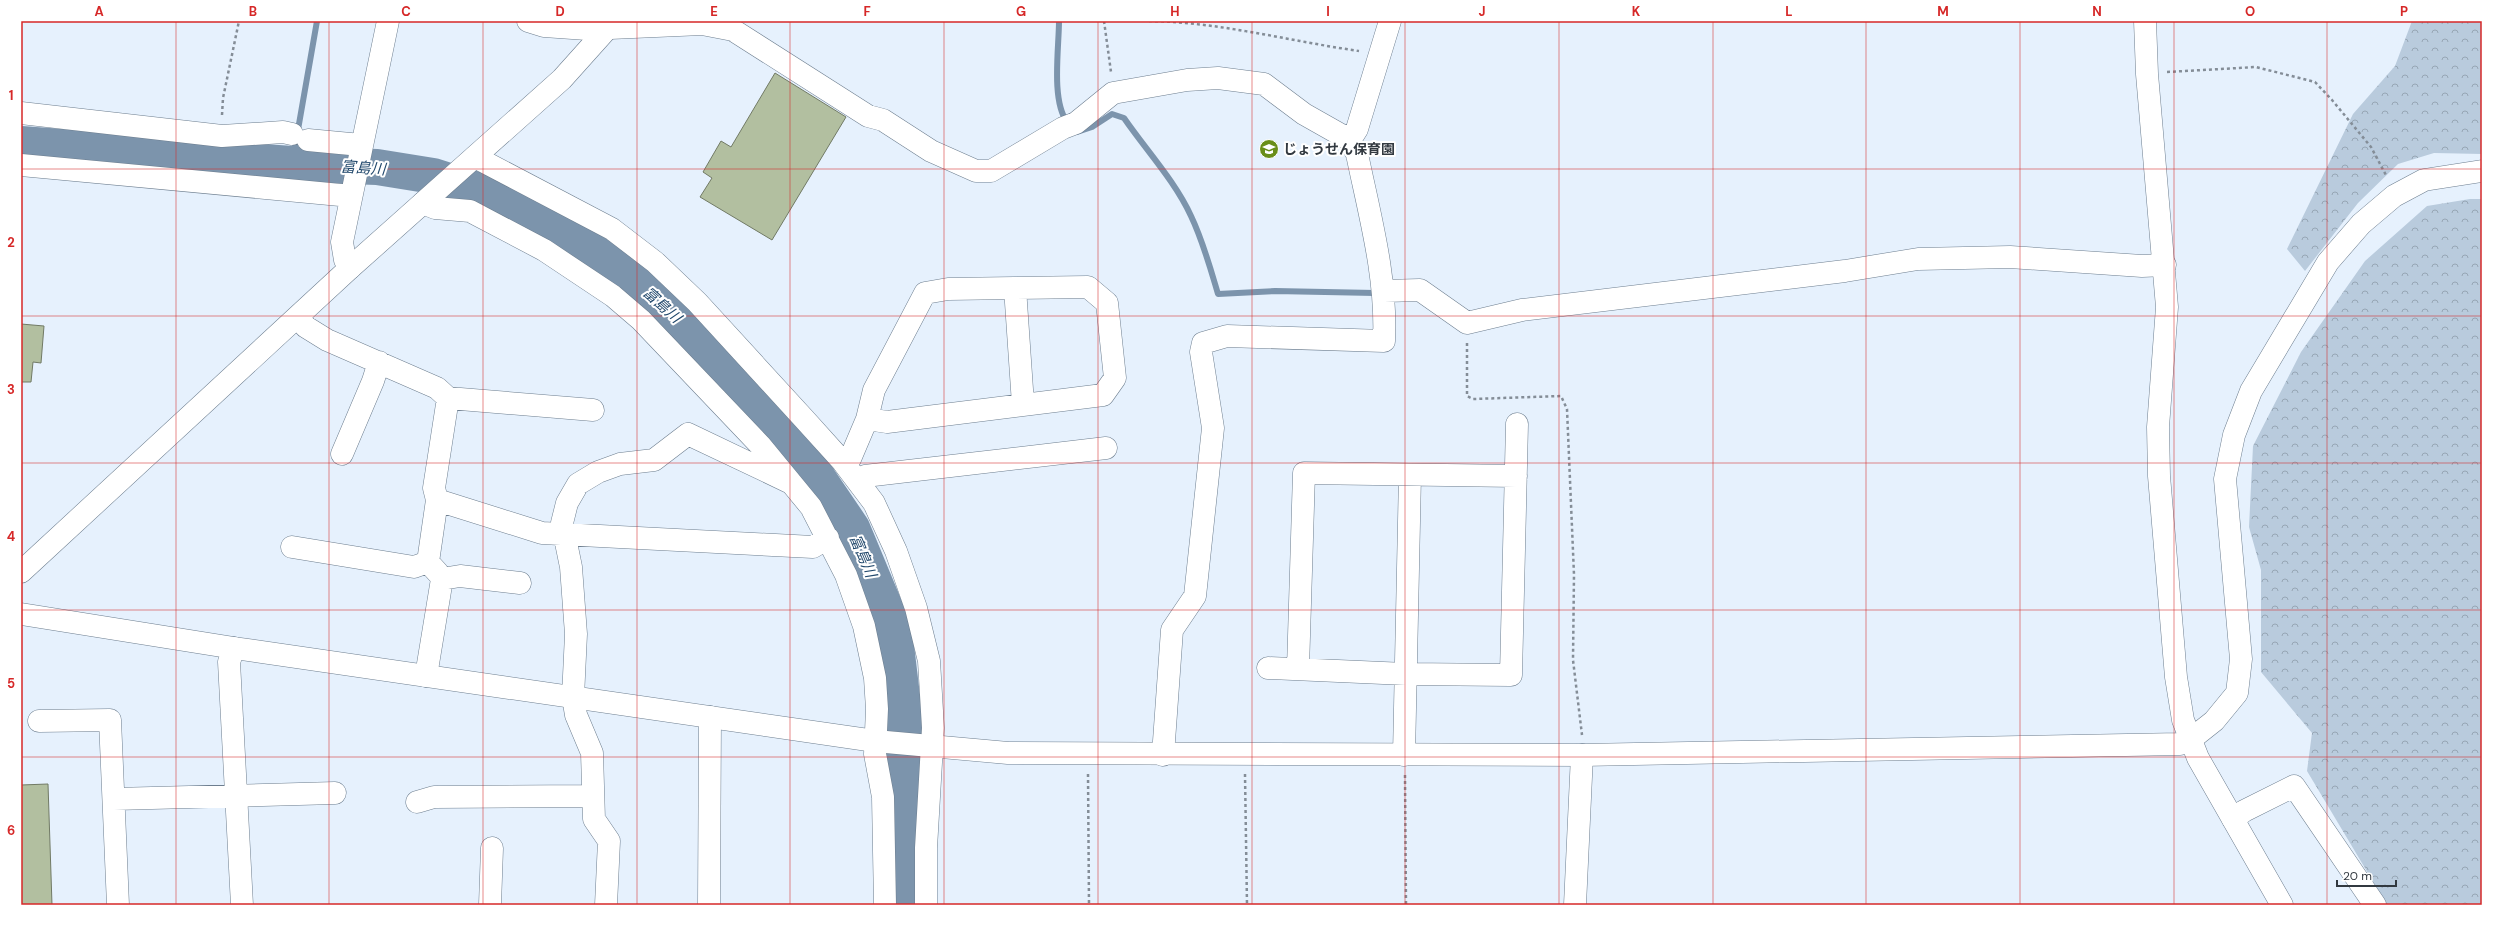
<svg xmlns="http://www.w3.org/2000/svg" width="2503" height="926" font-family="'DM Sans','Noto Sans JP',sans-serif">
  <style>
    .forest { fill: url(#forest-crowns) }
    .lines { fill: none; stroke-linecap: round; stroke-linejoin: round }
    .stream { stroke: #7c94ac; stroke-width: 6 }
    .river { stroke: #7c94ac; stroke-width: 36 }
    .building { fill: #b2bfa0; stroke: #717a65 }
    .minor-casing { stroke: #6d7e8f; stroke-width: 23 }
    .tertiary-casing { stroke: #6d7e8f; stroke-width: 23 }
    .path { stroke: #848d97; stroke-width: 2.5; stroke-dasharray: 3 3; stroke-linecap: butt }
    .minor { stroke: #fff; stroke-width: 22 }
    .tertiary { stroke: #fff; stroke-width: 22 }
    .grid { fill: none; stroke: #d62828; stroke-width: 1; stroke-opacity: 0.55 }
    .labels { text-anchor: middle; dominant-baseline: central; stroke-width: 4; stroke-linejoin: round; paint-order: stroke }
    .poi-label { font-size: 14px; font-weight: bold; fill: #323940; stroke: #fff; text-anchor: start }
    .water-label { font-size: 15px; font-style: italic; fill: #21486c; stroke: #fff }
    .neatline { fill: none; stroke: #d62828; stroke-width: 1.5 }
    .grid-label { font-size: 13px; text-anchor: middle; font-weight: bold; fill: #d62828 }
  </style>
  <defs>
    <pattern id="forest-crowns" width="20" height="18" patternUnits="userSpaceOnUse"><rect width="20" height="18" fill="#b9cbdd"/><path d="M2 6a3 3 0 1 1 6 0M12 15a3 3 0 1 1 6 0" fill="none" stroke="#97a6b5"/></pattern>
  </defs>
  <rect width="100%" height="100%" fill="#e6f1fd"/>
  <path class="forest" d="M 2412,21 L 2482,21 L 2482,154 L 2434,153 L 2398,164 L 2358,203 L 2305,271 L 2287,249 L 2353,114 L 2395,66 Z
    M 2470,199 L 2482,199 L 2482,905 L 2387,905 L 2307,771 L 2312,733 L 2261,672 L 2261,570 L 2249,527 L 2253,446 L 2301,352 L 2365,261 L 2427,206 Z"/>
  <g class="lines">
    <path class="stream" d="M 1059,21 C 1059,48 1051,100 1067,122
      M 1077,132 L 1092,127 L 1112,114 L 1124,118 C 1146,150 1175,181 1191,216 C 1203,241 1210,267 1218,294 L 1275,291 L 1375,293
      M 292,164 L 317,21"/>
    <path class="river" d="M 21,144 L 292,164 L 377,167 L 433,176 L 499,197 L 609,261 L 667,306 L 812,469 L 852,528 L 894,629 L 904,713 L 903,905"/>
  </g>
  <path class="building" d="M 775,73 L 846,117 L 772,240 L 700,197 L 712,178 L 703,172 L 721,141 L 731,147 Z
    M 21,324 L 44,326 L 41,363 L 33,362 L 31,382 L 21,382 Z
    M 48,784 L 52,905 L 21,905 L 21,785 Z"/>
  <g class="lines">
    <g class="minor-casing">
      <path id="minor" d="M 528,21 L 544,26 L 587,29 L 702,24 L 733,30 L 868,116 L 883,120 L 931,151 L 976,171 L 991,171 L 1063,128 L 1076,123 L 1113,93 L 1187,80 L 1218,78 L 1264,84 L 1304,114 L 1350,140 L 1357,154 C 1370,217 1387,277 1384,341 L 1227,336 L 1203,343 L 1201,352 L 1213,428 L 1195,596 L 1172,630 L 1163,755
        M 21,113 L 222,136 L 283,132 L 292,134
        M 308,140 L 361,145
        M 1350,140 L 1357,129 L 1390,21
        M 475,157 L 612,229 L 655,262 L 697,302 L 806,421 L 843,462 L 874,503 L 896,551 L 916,608 L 929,661 L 933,728 L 926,848 L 926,905
        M 21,165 L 351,196
        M 423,203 L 435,208 L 470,211 L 544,250 L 613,296 L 641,320 L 760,445 L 811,507 L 846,575 L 864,626 L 875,678 L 877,709 L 875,754 L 883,797 L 885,905
        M 350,268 L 345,260 L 342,242 L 388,21
        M 1384,291 L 1420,290 L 1467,323 L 1522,310 L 1845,271 L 1918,259 L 2010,257 L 2142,266 L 2165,265
        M 298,318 L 306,327 L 327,340 L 437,388 L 448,398 L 434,488 L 437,500 L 428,562
        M 448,398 L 593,410
        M 867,419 L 887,422 L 1103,395 L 1115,378 L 1107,303 L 1088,287 L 1015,288
        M 342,454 L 373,381 L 379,362
        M 843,462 L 850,459 L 867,419 L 874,390 L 925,293 L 948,289 L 1015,288 L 1023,404
        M 857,480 L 865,476 L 1106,448
        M 437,500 L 542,533 L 813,547 L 828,538
        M 292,547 L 414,567 L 428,562 L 438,573
        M 234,648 L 229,662 L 242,905
        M 1268,668 L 1406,674 L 1511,675 L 1517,424
        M 1298,669 L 1304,473 L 1516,476
        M 426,676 L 442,579 L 460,576 L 520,583
        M 39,721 L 110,720 L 118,905
        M 1404,755 L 1410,475
        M 114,799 L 335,793
        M 417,802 L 434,797 L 593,796
        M 2233,819 L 2244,811 L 2294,786 L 2375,905
        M 490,905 L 492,848
        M 606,905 L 609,841 L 594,819 L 592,753 L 576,715 L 573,697 L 576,634 L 571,567 L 562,523 L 567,503 L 578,484 L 598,472 L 620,464 L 654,460 L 688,434 L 789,482
        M 709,905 L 710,717
        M 1575,905 L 1582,755"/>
    </g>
    <g class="tertiary-casing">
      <path id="tertiary" d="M 2145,21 L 2147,74 L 2167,307 L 2158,427 L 2159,476 L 2176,677 L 2183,720 L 2198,758 L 2282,905
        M 21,572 L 350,268 L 562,79 L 614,21
        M 21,614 L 234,648 L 875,741 L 1008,753 L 1582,755 L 2180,744 L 2190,740 L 2214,721 L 2237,693 L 2241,659 L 2225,479 L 2234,435 L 2251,391 L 2328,262 L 2361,224 L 2394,196 L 2424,180 L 2482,171"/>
    </g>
    <path class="path" d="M 1104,21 L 1111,72
      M 1149,21 C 1220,22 1289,41 1359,51
      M 2167,72 L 2256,67 L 2315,82 L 2332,100 L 2371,147 L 2387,177
      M 222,115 L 223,98 L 239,21
      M 1467,343 L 1467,396 L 1473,399 L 1561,396 L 1567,409 L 1574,575 L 1573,660 L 1582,735
      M 1088,774 L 1089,905
      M 1245,774 L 1247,905
      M 1405,775 L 1406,905"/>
    <use href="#minor" class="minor"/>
    <use href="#tertiary" class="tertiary"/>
  </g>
  <path class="grid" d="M 176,21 L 176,905M 329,21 L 329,905M 483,21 L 483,905M 637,21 L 637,905M 790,21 L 790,905M 944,21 L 944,905M 1098,21 L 1098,905M 1252,21 L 1252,905M 1405,21 L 1405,905M 1559,21 L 1559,905M 1713,21 L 1713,905M 1866,21 L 1866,905M 2020,21 L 2020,905M 2174,21 L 2174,905M 2327,21 L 2327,905M 21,169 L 2482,169M 21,316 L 2482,316M 21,463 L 2482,463M 21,610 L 2482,610M 21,757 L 2482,757"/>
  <defs>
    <g id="school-disc" transform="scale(1)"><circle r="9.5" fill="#698e19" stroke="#fff"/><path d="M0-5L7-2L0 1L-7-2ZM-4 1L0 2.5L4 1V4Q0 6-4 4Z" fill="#fff"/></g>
  </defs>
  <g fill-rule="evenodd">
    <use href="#school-disc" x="1269" y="149"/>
  </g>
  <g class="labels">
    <g class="poi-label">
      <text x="1283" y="149">じょうせん保育園</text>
    </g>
    <g class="water-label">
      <text transform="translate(363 168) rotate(4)">富島川</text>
      <text transform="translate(662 305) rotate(42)">富島川</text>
      <text transform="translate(863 556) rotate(67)">富島川</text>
    </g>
  </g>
  <rect width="2503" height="926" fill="none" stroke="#ffffff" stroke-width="44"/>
  <path d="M2337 880v6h59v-6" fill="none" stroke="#323940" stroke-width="2"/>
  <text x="2343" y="880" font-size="12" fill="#323940" stroke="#ffffff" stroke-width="3" paint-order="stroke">20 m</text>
  <rect x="22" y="22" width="2459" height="882" class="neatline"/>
  <g class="grid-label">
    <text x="99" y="16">A</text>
    <text x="253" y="16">B</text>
    <text x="406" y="16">C</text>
    <text x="560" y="16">D</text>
    <text x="714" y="16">E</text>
    <text x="867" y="16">F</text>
    <text x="1021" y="16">G</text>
    <text x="1175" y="16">H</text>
    <text x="1328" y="16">I</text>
    <text x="1482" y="16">J</text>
    <text x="1636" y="16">K</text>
    <text x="1789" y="16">L</text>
    <text x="1943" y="16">M</text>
    <text x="2097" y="16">N</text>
    <text x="2250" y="16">O</text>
    <text x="2404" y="16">P</text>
    <text x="11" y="100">1</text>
    <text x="11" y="247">2</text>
    <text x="11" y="394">3</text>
    <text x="11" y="541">4</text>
    <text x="11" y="688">5</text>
    <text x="11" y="835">6</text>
  </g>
</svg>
